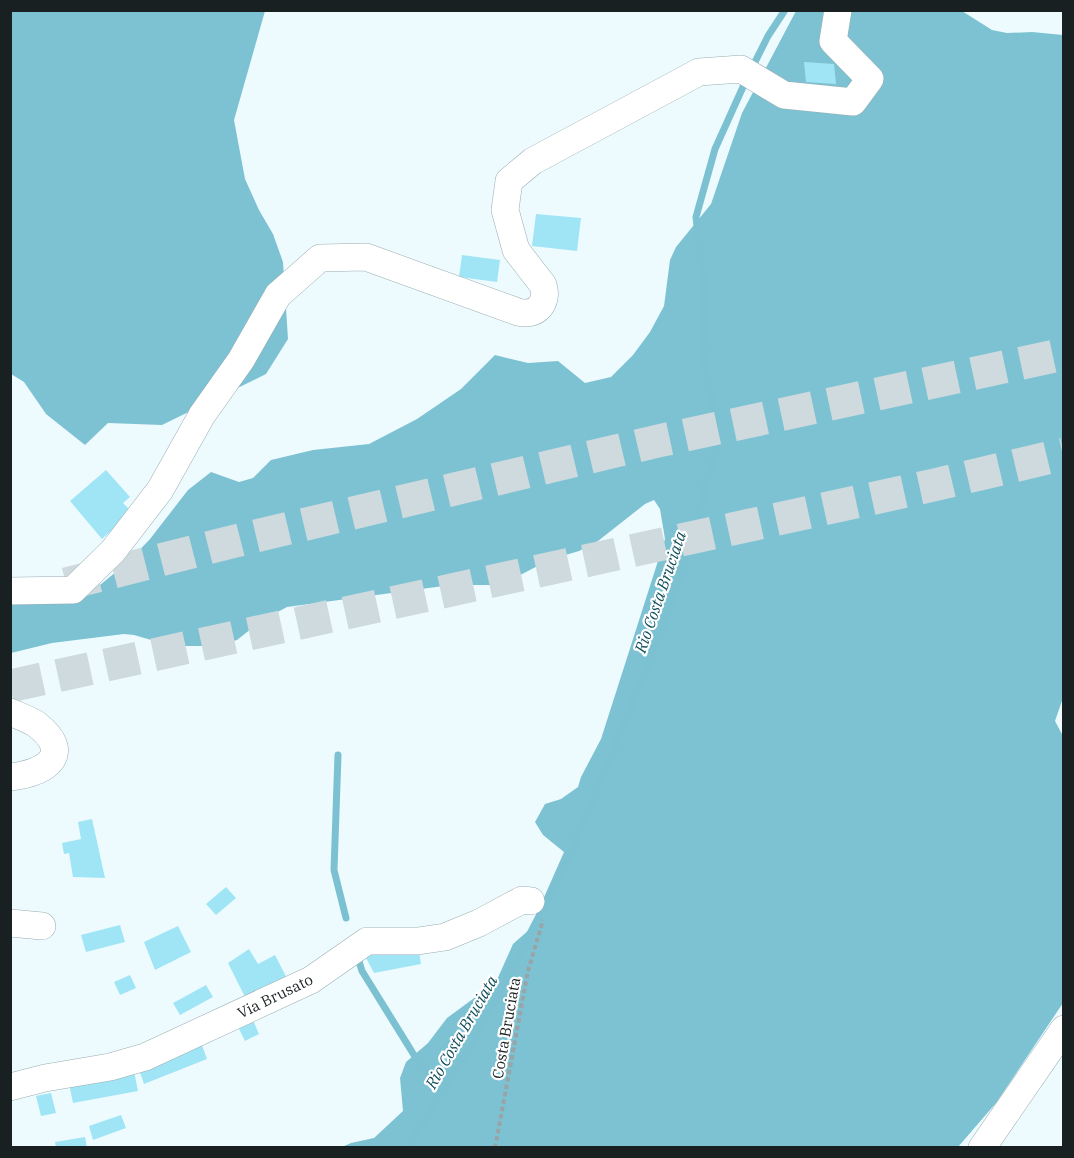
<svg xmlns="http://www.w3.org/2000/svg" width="1074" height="1158" font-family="'IBM Plex Serif',serif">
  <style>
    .forest { fill: #7dc2d3 }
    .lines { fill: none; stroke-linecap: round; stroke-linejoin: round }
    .stream { stroke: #7cc1d2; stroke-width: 7 }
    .building { fill: #9fe5f6 }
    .highway-tunnel { stroke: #cedadd; stroke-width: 33; stroke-dasharray: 33 16; stroke-linecap: butt }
    .minor-casing { stroke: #99adb2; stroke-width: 28 }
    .path { stroke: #99a4a6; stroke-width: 4; stroke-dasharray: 4.5 3; stroke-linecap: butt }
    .minor { stroke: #fff; stroke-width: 27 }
    .labels { text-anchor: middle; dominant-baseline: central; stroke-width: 4.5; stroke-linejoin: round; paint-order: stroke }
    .street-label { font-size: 15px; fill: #192022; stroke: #fff }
    .water-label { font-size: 16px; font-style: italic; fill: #0f4d59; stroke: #fff }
  </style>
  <rect width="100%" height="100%" fill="#eefbfe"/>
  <path class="forest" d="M 10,11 L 265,11 L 234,120 L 245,179 L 259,210 L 273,234 L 283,262 L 288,339 L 266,374 L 162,425 L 108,423 L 85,445 L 46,414 L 24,382 L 11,374 Z
    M 796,11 L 962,11 L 992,30 L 1007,33 L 1032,32 L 1063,35 L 1064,695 L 1055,721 L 1064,738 L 1063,1003 L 996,1103 L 958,1147 L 342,1147 L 351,1143 L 374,1138 L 403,1111 L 400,1078 L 406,1062 L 428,1043 L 447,1018 L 496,982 L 513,944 L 530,929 L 564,852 L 543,835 L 535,822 L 545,804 L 561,799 L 578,787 L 581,777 L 601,739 L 665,539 L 660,509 L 654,500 L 645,504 L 598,541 L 579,551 L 549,560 L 505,583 L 496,585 L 451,585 L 287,607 L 261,621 L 237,640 L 217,646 L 172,646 L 134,635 L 124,634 L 52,643 L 11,653 L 10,600 L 70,600 L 100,585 L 128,562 L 150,539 L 188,490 L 211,472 L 239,482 L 253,478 L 271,460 L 313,450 L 369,444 L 417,419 L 461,389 L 495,355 L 528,363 L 558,361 L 585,383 L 611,377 L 633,355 L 650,332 L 664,306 L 670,260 L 676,247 L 711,204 L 742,113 Z"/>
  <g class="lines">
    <path class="stream" d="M 752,68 L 768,36 L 785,10
      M 338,755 L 334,870 L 346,918
      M 357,955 L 362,971 L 414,1055 L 441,1095
      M 407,1148 L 476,1038 L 568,860 L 663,629 L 694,537 L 707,480 L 717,451 L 715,422 L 702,346 L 703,281 L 696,217 L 715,149 L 747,78"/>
  </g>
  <path class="building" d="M 804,62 L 834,64 L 836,84 L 806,82 Z
    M 536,214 L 581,218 L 577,251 L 532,246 Z
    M 462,255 L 500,260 L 497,282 L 459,277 Z
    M 106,470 L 130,497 L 123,503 L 132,512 L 102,539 L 70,501 Z
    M 92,819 L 96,837 L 105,878 L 73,877 L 69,853 L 64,854 L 62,843 L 81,839 L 78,822 Z
    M 226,887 L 236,898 L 216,915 L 206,904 Z
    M 120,925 L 125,942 L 86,952 L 81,935 Z
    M 178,926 L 191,952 L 155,970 L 144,942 Z
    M 366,945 L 418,945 L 421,964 L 374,973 L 365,956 Z
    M 249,949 L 258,964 L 275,955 L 291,986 L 266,1000 L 261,988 L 245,997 L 228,963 Z
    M 130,975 L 136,988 L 120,995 L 114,982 Z
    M 206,985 L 213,997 L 180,1015 L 173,1003 Z
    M 252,1018 L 259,1034 L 245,1041 L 237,1025 Z
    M 199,1037 L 207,1059 L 144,1084 L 137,1064 Z
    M 134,1071 L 138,1091 L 73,1103 L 69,1084 Z
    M 51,1093 L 56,1113 L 41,1116 L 36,1096 Z
    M 121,1115 L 126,1128 L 93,1140 L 89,1126 Z
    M 85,1137 L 87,1148 L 56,1148 L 55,1142 Z"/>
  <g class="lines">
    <path class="highway-tunnel" d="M 66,584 L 247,538 L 658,441 L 1064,354
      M 10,686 L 934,485 L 1064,454"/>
    <g class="minor-casing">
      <path id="minor" d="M 10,591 L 73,590 L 113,551 L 160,490 L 202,415 L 241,360 L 278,295 L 320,258 L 366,257 L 518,312 C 536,317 549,303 543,285 L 516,250 L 505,210 L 509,181 L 533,161 L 699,72 L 741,69 L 784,95 L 853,102 L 870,79 L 833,41 L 838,10
        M 10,712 C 19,716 28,719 36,724 C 75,754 46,773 10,777
        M 10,923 L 42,926
        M 10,1087 L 45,1078 L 110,1067 L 145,1057 L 311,980 L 367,941 L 418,941 L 445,937 L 479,923 L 522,900 L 531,901
        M 982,1148 L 1064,1029"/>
    </g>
    <path class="path" d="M 495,1148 L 528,971 L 543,920"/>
    <use href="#minor" class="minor"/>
  </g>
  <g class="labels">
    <g class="street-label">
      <text transform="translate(275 996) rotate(-26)">Via Brusato</text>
      <text transform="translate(506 1028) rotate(-80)">Costa Bruciata</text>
    </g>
    <g class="water-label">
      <text transform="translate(660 592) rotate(-71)">Rio Costa Bruciata</text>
      <text transform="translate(461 1032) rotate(-60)">Rio Costa Bruciata</text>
    </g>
  </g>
  <rect width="1074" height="1158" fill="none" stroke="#192022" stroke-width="24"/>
</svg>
